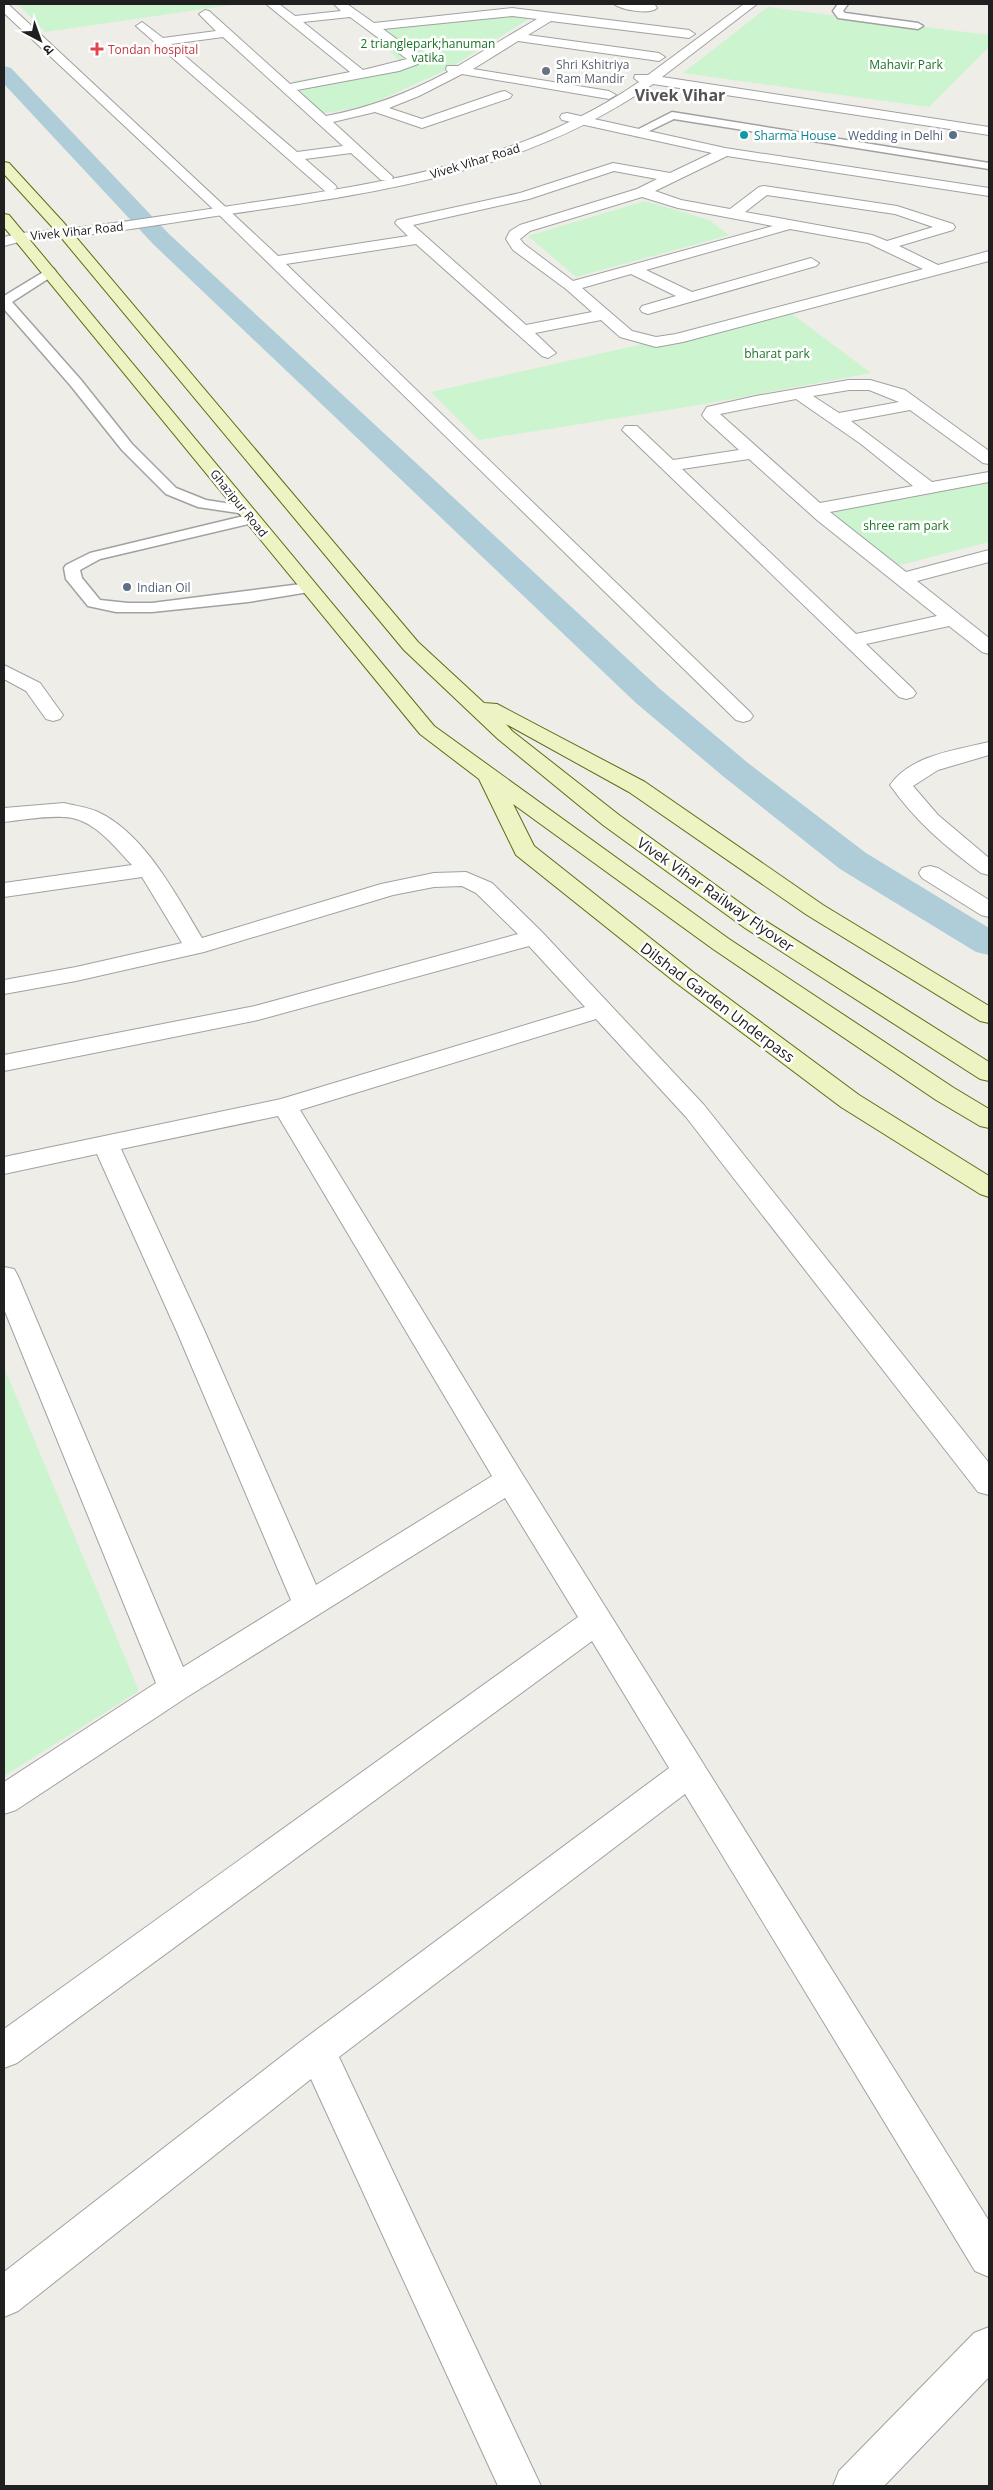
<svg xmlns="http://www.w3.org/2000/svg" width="993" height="2490" font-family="'Open Sans','Noto Sans Devanagari',sans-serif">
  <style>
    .park { fill: #cbf4cf }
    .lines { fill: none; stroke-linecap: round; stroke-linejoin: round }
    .canal { fill: #aecdd8; fill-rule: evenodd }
    .service-casing { stroke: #a1a1a1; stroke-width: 3 }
    .minor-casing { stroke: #a1a1a1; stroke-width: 2 }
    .tertiary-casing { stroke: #a1a1a1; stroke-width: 2 }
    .secondary-casing { stroke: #5f6c12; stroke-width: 2 }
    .service { fill: #fff; fill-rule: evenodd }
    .minor { fill: #fff; fill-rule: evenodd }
    .tertiary { fill: #fff; fill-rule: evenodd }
    .secondary { fill: #eef3c3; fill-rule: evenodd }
    .health-dot { fill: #e0444e; stroke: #fff; stroke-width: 2 }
    .worship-dot { fill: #6b7280; stroke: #fff; stroke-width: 2 }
    .culture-dot { fill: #0f9aa8; stroke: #fff; stroke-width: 2 }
    .service-dot { fill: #5c6f8a; stroke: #fff; stroke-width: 2 }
    .labels { text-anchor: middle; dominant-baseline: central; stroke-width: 5; stroke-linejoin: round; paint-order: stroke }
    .far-park-label { font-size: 12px; fill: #197324; stroke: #fff }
    .far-health-label { font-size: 12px; fill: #be3a42; stroke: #fff; text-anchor: start }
    .far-worship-label { font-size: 12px; fill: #5b616d; stroke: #fff; text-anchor: start }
    .far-culture-label { font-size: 12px; fill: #0d838f; stroke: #fff; text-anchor: start }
    .far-service-label { font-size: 12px; fill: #4e5e75; stroke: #fff; text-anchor: end }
    .far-street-label { font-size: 12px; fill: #202020; stroke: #fff }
    .street-label { font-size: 15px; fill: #202020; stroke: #fff }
    .far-district-label { font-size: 16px; font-weight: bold; fill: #535353; stroke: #fff }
  </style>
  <rect width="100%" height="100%" fill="#efede8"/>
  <path class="park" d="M 18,4 L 238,4 L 45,32 Z
    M 768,7 L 989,35 L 989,47 L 929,107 L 683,73 Z
    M 515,13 L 535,15 L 448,69 L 367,106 L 319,114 L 293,81 L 403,64 L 369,32 Z
    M 645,201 L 709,220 L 729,235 L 576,277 L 528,236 Z
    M 788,311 L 871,373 L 705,404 L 479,440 L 431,392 Z
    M 985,471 L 989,474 L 989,542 L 893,567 L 824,504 Z
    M 4,1367 L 139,1691 L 4,1776 Z"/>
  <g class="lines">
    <path class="canal" d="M 4,66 L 11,68 L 169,234 L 660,689 L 748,763 L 866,853 L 989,928 L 989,955 L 976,952 L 840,869 L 724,777 L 636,703 L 153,244 L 4,84 Z"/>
    <g class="service-casing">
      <path id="service" d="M 838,4 L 848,4 L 843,11 L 845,13 L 918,23 L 923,26 L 918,29 L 838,18 L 833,11 Z
        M 672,112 L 989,163 L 989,169 L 674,119 L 641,135 L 637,136 L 631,133 Z
        M 50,268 L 54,269 L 56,272 L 54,275 L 12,302 L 81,380 L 132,444 L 176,488 L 206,500 L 250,507 L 252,510 L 250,513 L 245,514 L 198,507 L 166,494 L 122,450 L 71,386 L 4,309 L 4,296 Z
        M 252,514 L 257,516 L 260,519 L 257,522 L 100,559 L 80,570 L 82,578 L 100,600 L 128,603 L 152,603 L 309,583 L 315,585 L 317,588 L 315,591 L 248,602 L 152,612 L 116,612 L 88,606 L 66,579 L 64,568 L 66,565 L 90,553 Z"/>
    </g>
    <g class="minor-casing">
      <path id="minor" d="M 4,4 L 8,4 L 278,256 L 408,236 L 395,223 L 397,220 L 520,193 L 613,163 L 670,173 L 712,153 L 562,120 L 560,117 L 562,114 L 567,113 L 725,148 L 989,188 L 989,196 L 727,156 L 655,191 L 681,200 L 730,209 L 759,187 L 764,186 L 897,206 L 953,224 L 955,227 L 953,230 L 899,246 L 938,265 L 989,251 L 989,261 L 683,342 L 656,347 L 620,337 L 601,320 L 535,333 L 556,353 L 548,358 L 542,356 L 416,244 L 286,264 L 750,712 L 753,716 L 750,720 L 743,722 L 736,720 L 210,206 L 4,13 ZM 614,171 L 657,179 L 637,189 L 520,225 L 510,231 L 506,239 L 513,250 L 566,289 L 592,312 L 526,325 L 413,225 L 529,199 ZM 767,195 L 895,214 L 933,227 L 887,241 L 872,235 L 745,212 ZM 642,197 L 678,208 L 773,226 L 573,281 L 524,244 L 520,239 L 530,231 ZM 790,229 L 868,243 L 923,269 L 676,334 L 656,337 L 632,331 L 582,288 L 631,274 L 676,296 L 642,306 L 640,309 L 642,312 L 648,314 L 816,266 L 819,263 L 811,258 L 692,292 L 646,270 Z
        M 266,4 L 279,4 L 295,16 L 341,11 L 334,4 L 347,4 L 374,23 L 512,8 L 689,30 L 695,34 L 689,38 L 551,21 L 528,35 L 659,53 L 665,57 L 659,61 L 518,41 L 473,69 L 609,91 L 616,95 L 609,99 L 462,74 L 419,96 L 389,108 L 422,119 L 500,92 L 505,91 L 512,95 L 510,98 L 422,128 L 375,112 L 333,122 L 393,177 L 391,180 L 381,180 L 351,153 L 305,159 L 335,185 L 337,188 L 330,192 L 325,191 L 136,26 L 142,22 L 163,38 L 216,31 L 199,14 L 205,10 L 209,11 L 290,84 L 350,72 ZM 512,16 L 537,19 L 458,66 L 447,66 L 446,69 L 448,72 C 409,93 369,108 326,116 L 297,90 L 399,71 L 418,64 L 420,61 L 417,54 L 383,29 ZM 350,17 L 407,59 L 363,70 L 303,22 ZM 223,37 L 343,146 L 297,152 L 171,44 Z
        M 614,4 L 655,5 L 657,8 C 650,15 621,10 614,4 Z
        M 21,233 L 26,234 L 28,237 L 26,240 L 4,246 L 4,237 Z
        M 849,380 L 870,380 L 905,390 L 989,451 L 989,464 L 983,463 L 910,410 L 851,421 L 932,482 L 989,472 L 989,482 L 830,512 L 906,572 L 989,550 L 989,562 L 917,581 L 989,638 L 989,654 L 982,652 L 949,626 L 866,644 L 913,689 L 916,693 L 913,697 L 906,699 L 899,697 L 622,430 L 625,426 L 637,426 L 673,460 L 739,450 L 705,419 L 702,415 L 707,407 L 756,396 ZM 849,390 L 869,390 L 899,402 L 839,413 L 813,396 ZM 796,399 L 861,444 L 913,486 L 820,503 L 720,414 ZM 749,459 L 817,520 L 937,616 L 856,634 L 682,469 Z
        M 4,665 L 40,683 L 63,715 L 60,719 L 53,721 L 46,719 L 26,691 L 4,679 Z
        M 989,742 L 989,755 L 938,770 L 913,786 L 938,815 L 989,858 L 989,875 L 981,873 C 946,847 915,821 890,785 C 911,755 956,750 989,742 Z
        M 64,803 C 75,806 88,807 98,812 C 145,834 176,895 202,938 L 381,884 L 434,873 L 466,872 L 492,883 L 542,932 L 704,1105 L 989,1463 L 989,1495 L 978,1492 L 686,1117 L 596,1019 L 300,1110 L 521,1472 L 989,2221 L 989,2277 L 975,2271 L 685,1794 L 339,2057 L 541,2486 L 498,2486 L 311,2079 L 18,2311 L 4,2317 L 4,2272 L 304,2039 L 669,1768 L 592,1641 L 17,2063 L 4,2068 L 4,2029 L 578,1617 L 505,1498 L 187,1697 L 16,1810 L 4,1814 L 4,1782 L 156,1683 L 4,1309 L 4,1267 L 14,1269 L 18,1276 L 183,1667 L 291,1600 L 177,1332 L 97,1154 L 4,1174 L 4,1157 L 281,1099 L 585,1007 L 529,946 L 258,1020 L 4,1071 L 4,1055 L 255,1006 L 518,934 L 476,893 L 462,886 L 434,887 L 393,895 L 204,952 L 76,981 L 4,994 L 4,980 L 76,967 L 182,943 L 142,877 L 4,897 L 4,883 L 132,865 C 113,845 92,817 63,817 C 43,816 23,820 4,822 L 4,808 ZM 278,1116 L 492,1476 L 316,1585 L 205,1332 L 121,1149 Z
        M 930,866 L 938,868 L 989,900 L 989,917 L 981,915 L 922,878 L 919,873 L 922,868 Z
        M 989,2327 L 989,2377 L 884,2486 L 833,2486 L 839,2471 L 974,2333 Z"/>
    </g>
    <g class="tertiary-casing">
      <path id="tertiary" d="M 744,4 L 757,4 L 662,77 L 989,127 L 989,135 L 653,84 C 523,174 376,193 223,215 C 156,225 89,237 21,241 L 14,237 L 21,233 C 89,228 156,217 223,207 C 368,185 515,167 639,82 L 634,78 L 635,75 L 648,75 Z"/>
    </g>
    <g class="secondary-casing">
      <path id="secondary" d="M 4,162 L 9,163 L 64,223 L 418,642 L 484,703 L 497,704 L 645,782 L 823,905 L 989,1006 L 989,1023 L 980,1021 L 807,915 L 629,792 L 506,724 L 512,731 L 619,815 L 761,918 L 989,1062 L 989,1081 L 980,1079 L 745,928 L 603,825 L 498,739 L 404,650 L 54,229 L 4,174 Z
        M 4,214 L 9,215 L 434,726 L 729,939 L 954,1088 L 989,1109 L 989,1128 L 980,1126 L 936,1100 L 713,949 L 513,804 L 534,846 L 693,972 L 859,1095 L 989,1176 L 989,1197 L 980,1194 L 841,1107 L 675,982 L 516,855 L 479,779 L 420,734 L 4,227 Z"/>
    </g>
    <use href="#service" class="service"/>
    <use href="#minor" class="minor"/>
    <use href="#tertiary" class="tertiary"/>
    <use href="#secondary" class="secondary"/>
  </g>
  <path class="health-dot" d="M94.5 41.5h5v5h5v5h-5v5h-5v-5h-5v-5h5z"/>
  <circle class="worship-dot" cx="546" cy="71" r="5"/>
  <circle class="culture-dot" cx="744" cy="135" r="5"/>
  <g class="service-dot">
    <circle cx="953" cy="135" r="5"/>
    <circle cx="127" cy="587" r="5"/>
  </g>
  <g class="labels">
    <g class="far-park-label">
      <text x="428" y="43">2 trianglepark;hanuman<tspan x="428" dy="14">vatika</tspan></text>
      <text x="906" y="64">Mahavir Park</text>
      <text x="777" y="353">bharat park</text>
      <text x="906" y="525">shree ram park</text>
    </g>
    <g class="far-health-label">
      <text x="108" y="49">Tondan hospital</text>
    </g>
    <g class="far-worship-label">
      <text x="556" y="64">Shri Kshitriya<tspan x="556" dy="14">Ram Mandir</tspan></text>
    </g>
    <g class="far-culture-label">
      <text x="754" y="135">Sharma House</text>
    </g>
    <g class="far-service-label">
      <text x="943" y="135">Wedding in Delhi</text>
      <text x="137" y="587" text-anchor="start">Indian Oil</text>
    </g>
    <g class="far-street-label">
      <text transform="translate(475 161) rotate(-17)">Vivek Vihar Road</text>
      <text transform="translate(77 231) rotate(-6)">Vivek Vihar Road</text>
      <text transform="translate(239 503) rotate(51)">Ghazipur Road</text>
    </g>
    <g class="street-label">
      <text transform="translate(716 894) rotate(35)">Vivek Vihar Railway Flyover</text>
      <text transform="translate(718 1002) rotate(37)">Dilshad Garden Underpass</text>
    </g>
    <g class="far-district-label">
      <text x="680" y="95">Vivek Vihar</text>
    </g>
  </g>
  <rect width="993" height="2490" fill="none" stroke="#202020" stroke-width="10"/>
  <g transform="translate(40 40) rotate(139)" stroke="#ffffff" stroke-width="4" paint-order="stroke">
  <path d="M0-4L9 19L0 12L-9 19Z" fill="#202020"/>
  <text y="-8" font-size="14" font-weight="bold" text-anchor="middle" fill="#202020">उ</text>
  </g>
</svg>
